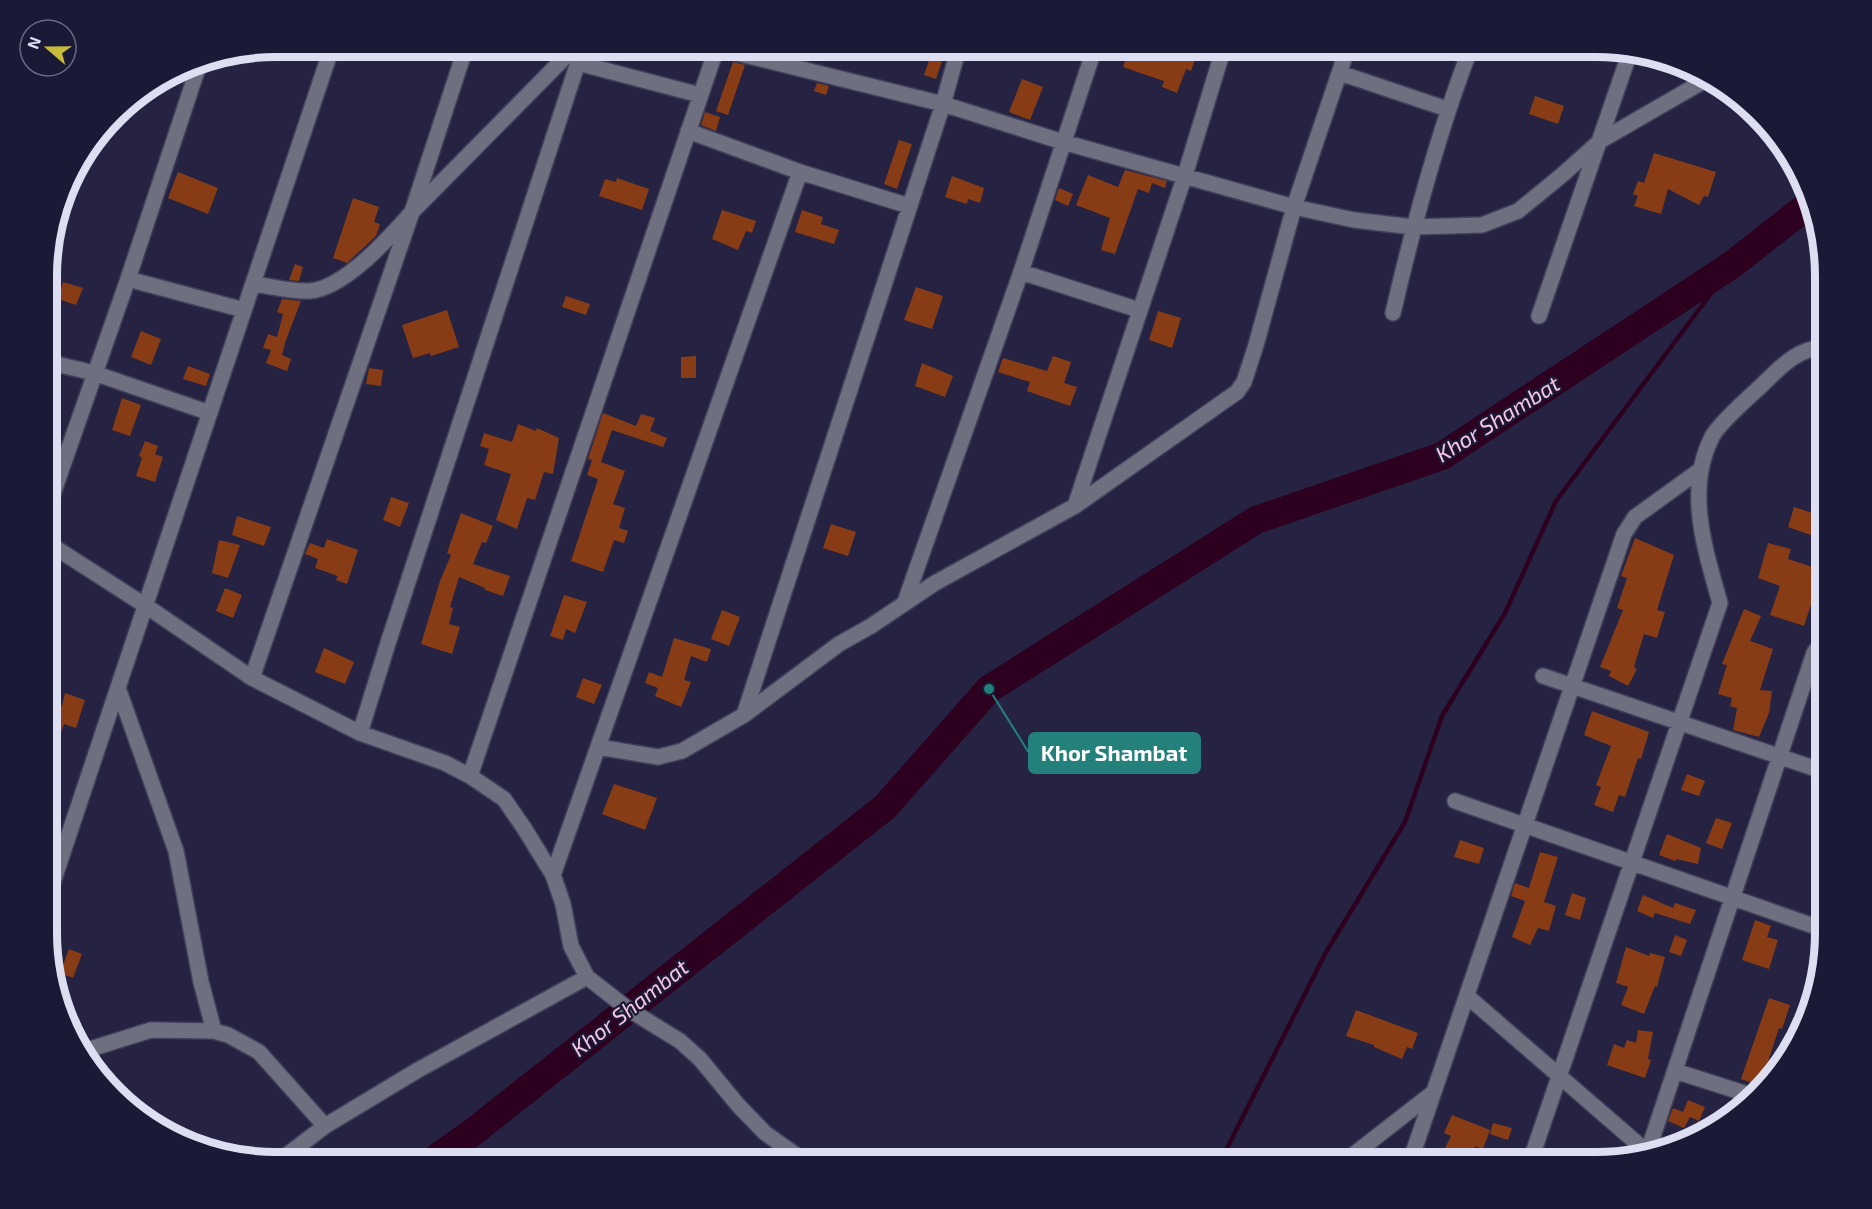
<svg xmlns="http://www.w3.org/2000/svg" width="1872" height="1209" font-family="'Exo 2',sans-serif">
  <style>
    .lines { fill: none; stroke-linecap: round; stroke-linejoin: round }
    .stream { stroke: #2d001f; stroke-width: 4.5 }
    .river { stroke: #2d001f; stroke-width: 28 }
    .building { fill: #883c15 }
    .minor-casing { stroke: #42415d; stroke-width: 18 }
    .minor { stroke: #6f707f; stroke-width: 15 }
    .labels { text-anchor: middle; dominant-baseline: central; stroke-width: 4.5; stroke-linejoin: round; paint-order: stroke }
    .water-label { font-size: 22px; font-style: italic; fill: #fac6e3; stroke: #1b1a36 }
    .rim { fill: none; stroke: #dddef2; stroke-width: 8 }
    .leader { fill: none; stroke: #24807b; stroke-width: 2 }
    .callout-dot { fill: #24807b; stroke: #1b1a36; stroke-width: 2 }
    .callout { fill: #24807b; stroke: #24807b; stroke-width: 2 }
    .callout-label { font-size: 22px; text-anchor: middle; font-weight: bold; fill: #fff }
  </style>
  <rect width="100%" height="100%" fill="#252341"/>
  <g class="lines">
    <path class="stream" d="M 1220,1162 L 1325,954 L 1405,822 L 1442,716 L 1505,613 L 1556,501 L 1733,264"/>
    <path class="river" d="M 431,1162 L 473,1132 L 885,807 L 989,689 L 1256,520 L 1442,456 L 1733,264 L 1808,205"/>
  </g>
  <path class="building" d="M 934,46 L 947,46 L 936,79 L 924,75 Z
    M 1130,46 L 1158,56 L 1162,46 L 1200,46 L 1191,71 L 1186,69 L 1177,93 L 1162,87 L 1164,81 L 1123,67 Z
    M 733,62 L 745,65 L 728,115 L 716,111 Z
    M 1022,79 L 1043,87 L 1030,120 L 1009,112 Z
    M 817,83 L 829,86 L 826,95 L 814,91 Z
    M 1535,96 L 1564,106 L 1558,124 L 1529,114 Z
    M 705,112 L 720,117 L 716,131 L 701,125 Z
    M 899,140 L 912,144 L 897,189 L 884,184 Z
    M 1654,153 L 1716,172 L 1708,197 L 1704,196 L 1699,205 L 1668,189 L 1661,214 L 1634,206 L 1638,196 L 1633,194 L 1638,181 L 1644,183 Z
    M 1125,170 L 1167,181 L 1165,188 L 1152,183 L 1149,193 L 1138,189 L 1115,254 L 1101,250 L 1110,218 L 1076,205 L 1088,175 L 1118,187 Z
    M 178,172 L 218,188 L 208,214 L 168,198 Z
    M 952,176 L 984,188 L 980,203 L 968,199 L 967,204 L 945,197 Z
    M 617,178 L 649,189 L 642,210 L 599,196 L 605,179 L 616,182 Z
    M 1059,188 L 1073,194 L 1068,206 L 1055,200 Z
    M 353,198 L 379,207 L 374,222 L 380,224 L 376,236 L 347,263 L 333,258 Z
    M 722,210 L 756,221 L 752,233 L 746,231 L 738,250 L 712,239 Z
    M 802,210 L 823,217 L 821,224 L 839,230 L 834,244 L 795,232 Z
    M 295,264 L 303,267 L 299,281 L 289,280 Z
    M 63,282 L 83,288 L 76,305 L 58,299 Z
    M 916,287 L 943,296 L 932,329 L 904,320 Z
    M 566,296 L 590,304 L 586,315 L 562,307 Z
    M 282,299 L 301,301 L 286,340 L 282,355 L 291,359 L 287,371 L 266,363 L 271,350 L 263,348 L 268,334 L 277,337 L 283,314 L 277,312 Z
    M 447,310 L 459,347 L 431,356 L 430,353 L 413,358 L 402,325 Z
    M 1158,311 L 1181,318 L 1172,348 L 1149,340 Z
    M 141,331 L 161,339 L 151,365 L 131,357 Z
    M 696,356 L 696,378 L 681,378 L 681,357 Z
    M 1053,356 L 1071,362 L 1064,383 L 1077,387 L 1070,406 L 1027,391 L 1030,382 L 998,372 L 1003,358 L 1047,371 Z
    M 922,363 L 953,376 L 945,397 L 915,386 Z
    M 188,366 L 210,374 L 206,386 L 183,379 Z
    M 369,368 L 383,370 L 381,386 L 366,384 Z
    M 122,398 L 141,405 L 130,436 L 112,430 Z
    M 603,413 L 636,426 L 641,414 L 655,418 L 650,431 L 667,438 L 663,447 L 612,430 L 601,462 L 625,471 L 613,504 L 625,508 L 619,528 L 628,531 L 624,543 L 614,540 L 603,572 L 571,561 L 598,479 L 587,475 L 592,460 L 588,459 Z
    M 518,424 L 536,431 L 537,428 L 559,438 L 553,474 L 544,472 L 535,500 L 527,498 L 517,529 L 496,520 L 511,474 L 484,465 L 489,449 L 480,446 L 484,433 L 512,442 Z
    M 145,441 L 158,446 L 155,454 L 163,457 L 155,482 L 136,476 L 142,458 L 139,456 Z
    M 391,497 L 409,503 L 400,527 L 383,520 Z
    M 1794,507 L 1825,517 L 1825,540 L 1788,527 Z
    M 461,513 L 493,526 L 486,543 L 482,542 L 473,564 L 510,576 L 503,596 L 485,590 L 485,588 L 459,577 L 450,607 L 453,608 L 449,624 L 460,627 L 452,654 L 421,644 L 440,581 L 451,555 L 447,553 Z
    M 237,516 L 271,527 L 264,546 L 232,535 Z
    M 831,524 L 856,532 L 848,556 L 823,548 Z
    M 1635,538 L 1674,555 L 1657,610 L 1665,612 L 1657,638 L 1644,634 L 1634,667 L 1637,669 L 1628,686 L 1609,676 L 1611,671 L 1600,667 L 1623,610 L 1617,608 L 1627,578 L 1621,576 Z
    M 327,539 L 358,550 L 347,584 L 336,580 L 338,576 L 315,568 L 318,559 L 305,554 L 310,543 L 324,548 Z
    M 219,540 L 240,545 L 228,578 L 212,573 Z
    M 1768,543 L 1791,549 L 1788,559 L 1822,570 L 1804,626 L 1770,615 L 1780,586 L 1758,578 Z
    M 225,588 L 242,595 L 233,618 L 216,611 Z
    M 564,595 L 587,602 L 575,633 L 566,629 L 563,640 L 550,636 Z
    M 1744,609 L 1761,616 L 1750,641 L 1773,649 L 1760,690 L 1772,691 L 1769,713 L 1759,737 L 1733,730 L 1737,708 L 1730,706 L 1732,698 L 1718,694 L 1727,665 L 1722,664 Z
    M 722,610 L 740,617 L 729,646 L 711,639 Z
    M 674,638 L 711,649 L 707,662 L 691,656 L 684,680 L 691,682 L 681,707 L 655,696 L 658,688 L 645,683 L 649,672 L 662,677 Z
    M 324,648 L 354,662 L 345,684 L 315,672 Z
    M 583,678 L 602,685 L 594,704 L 576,697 Z
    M 65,693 L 85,700 L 76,728 L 64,724 L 50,764 L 48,764 L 48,719 L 54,703 L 62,706 Z
    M 1592,711 L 1649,732 L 1641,759 L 1638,758 L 1625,797 L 1619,795 L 1613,812 L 1594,805 L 1601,787 L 1596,785 L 1611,746 L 1584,735 Z
    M 1687,774 L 1705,781 L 1699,796 L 1681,790 Z
    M 614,784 L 657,798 L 645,830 L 602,814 Z
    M 1716,818 L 1732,823 L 1722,849 L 1706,843 Z
    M 1667,834 L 1701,848 L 1698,864 L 1676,859 L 1675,861 L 1659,855 Z
    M 1460,840 L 1484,848 L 1479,864 L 1454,857 Z
    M 1540,852 L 1558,857 L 1544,902 L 1556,906 L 1549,931 L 1538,928 L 1530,945 L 1512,937 L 1525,901 L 1511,896 L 1515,883 L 1529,888 Z
    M 1572,893 L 1586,898 L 1580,920 L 1565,915 Z
    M 1643,895 L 1673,908 L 1675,903 L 1696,910 L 1690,924 L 1655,913 L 1653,918 L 1637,911 Z
    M 1755,920 L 1771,926 L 1767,937 L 1778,940 L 1769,969 L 1742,960 Z
    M 1675,935 L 1687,940 L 1681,956 L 1669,952 Z
    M 1626,947 L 1649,956 L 1650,953 L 1665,957 L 1657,987 L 1655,986 L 1644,1014 L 1621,1005 L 1628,987 L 1616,983 Z
    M 69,949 L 82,954 L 73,978 L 60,973 Z
    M 1769,998 L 1790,1005 L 1782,1029 L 1779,1028 L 1760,1086 L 1741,1079 Z
    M 1356,1010 L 1418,1033 L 1412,1049 L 1407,1047 L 1402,1059 L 1374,1047 L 1374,1045 L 1346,1036 Z
    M 1638,1030 L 1653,1032 L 1648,1059 L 1651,1060 L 1645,1078 L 1607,1065 L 1614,1044 L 1624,1048 L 1627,1040 L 1636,1043 Z
    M 1688,1100 L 1705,1107 L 1699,1121 L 1690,1117 L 1684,1128 L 1668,1121 L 1673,1108 L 1683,1112 Z
    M 1452,1115 L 1490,1130 L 1483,1149 L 1475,1146 L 1468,1162 L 1455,1162 L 1441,1156 L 1451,1136 L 1444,1133 Z
    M 1493,1123 L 1512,1128 L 1508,1140 L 1490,1134 Z"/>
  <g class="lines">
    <g class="minor-casing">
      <path id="minor" d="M 716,48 L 943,104 L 1063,142 L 1294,207 L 1354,220 L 1413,227 L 1482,225 L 1518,211 L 1561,176 L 1600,141 L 1709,78
        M 578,63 L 700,95
        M 1340,73 L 1447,109
        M 688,131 L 800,172 L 909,206
        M 1021,272 L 1139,310
        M 128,279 L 244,310
        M 253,284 C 271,286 291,292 309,291 C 344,289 390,237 412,212 L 575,47
        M 1393,313 C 1414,222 1438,133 1471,47
        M 1539,316 L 1630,52
        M 48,362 L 94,373 L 210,413
        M 1075,506 L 1185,175 L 1224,47
        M 48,508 L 128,279 L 200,62
        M 48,543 L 146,606 L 252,678 L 360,733 L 445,763 L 470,776 L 717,47
        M 905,602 L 1021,272 L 1095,47
        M 1543,676 L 1825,772
        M 252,678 L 412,212 L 466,47
        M 118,688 L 176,851 L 201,982 L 214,1031
        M 744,715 L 943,104 L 959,47
        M 360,733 L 389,640 L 583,47
        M 598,747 L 658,757 L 682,751 L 744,715 L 839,644 L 871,626 L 935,583 L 1075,506 L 1237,392 L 1244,382 L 1256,345 L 1294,207 L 1348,47
        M 470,776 L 504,799 L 524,828 L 553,875 L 563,904 L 571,946 L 587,977 L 628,1009 L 680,1041 L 700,1059 L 738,1105 L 765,1133 L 806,1162
        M 1455,801 L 1825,930
        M 553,875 L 800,172
        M 48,897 L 332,47
        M 1467,996 L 1646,1151
        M 81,1052 L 151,1030 L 214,1031 L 228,1035 L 259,1052 L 325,1126
        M 1675,1071 L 1750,1095
        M 1648,1151 L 1814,653 L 1820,645 L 1825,643
        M 278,1162 L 325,1126 L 418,1070 L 587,977
        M 1344,1162 L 1434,1092
        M 1410,1162 L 1624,534 L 1635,517 L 1700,470
        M 1530,1162 L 1720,603 C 1705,549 1685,490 1712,437 C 1717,426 1750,396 1760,387 C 1781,367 1795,349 1825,347"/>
    </g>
    <use href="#minor" class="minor"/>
  </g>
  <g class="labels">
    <g class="water-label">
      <text transform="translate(1497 418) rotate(-32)">Khor Shambat</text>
      <text transform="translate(629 1007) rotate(-38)">Khor Shambat</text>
    </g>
  </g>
  <path d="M0 0H1872V1209H0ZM276 57H1596A219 219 0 0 1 1815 276V933A219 219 0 0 1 1596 1152H276A219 219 0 0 1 57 933V276A219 219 0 0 1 276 57Z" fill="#1b1a36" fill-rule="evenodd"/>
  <path class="rim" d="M276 57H1596A219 219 0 0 1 1815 276V933A219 219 0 0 1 1596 1152H276A219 219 0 0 1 57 933V276A219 219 0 0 1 276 57Z"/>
  <path class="leader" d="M989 689L1029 753"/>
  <circle class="callout-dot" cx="989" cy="689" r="6"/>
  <rect class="callout" x="1029" y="733" width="171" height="40" rx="6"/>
  <g class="callout-label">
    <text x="1114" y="761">Khor Shambat</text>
  </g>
  <g transform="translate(48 48) rotate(290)"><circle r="28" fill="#1b1a36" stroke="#696881" stroke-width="1.5"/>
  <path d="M0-4.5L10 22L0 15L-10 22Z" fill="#c7bb3c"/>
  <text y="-9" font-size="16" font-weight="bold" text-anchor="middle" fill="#dddef2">N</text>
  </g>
</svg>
